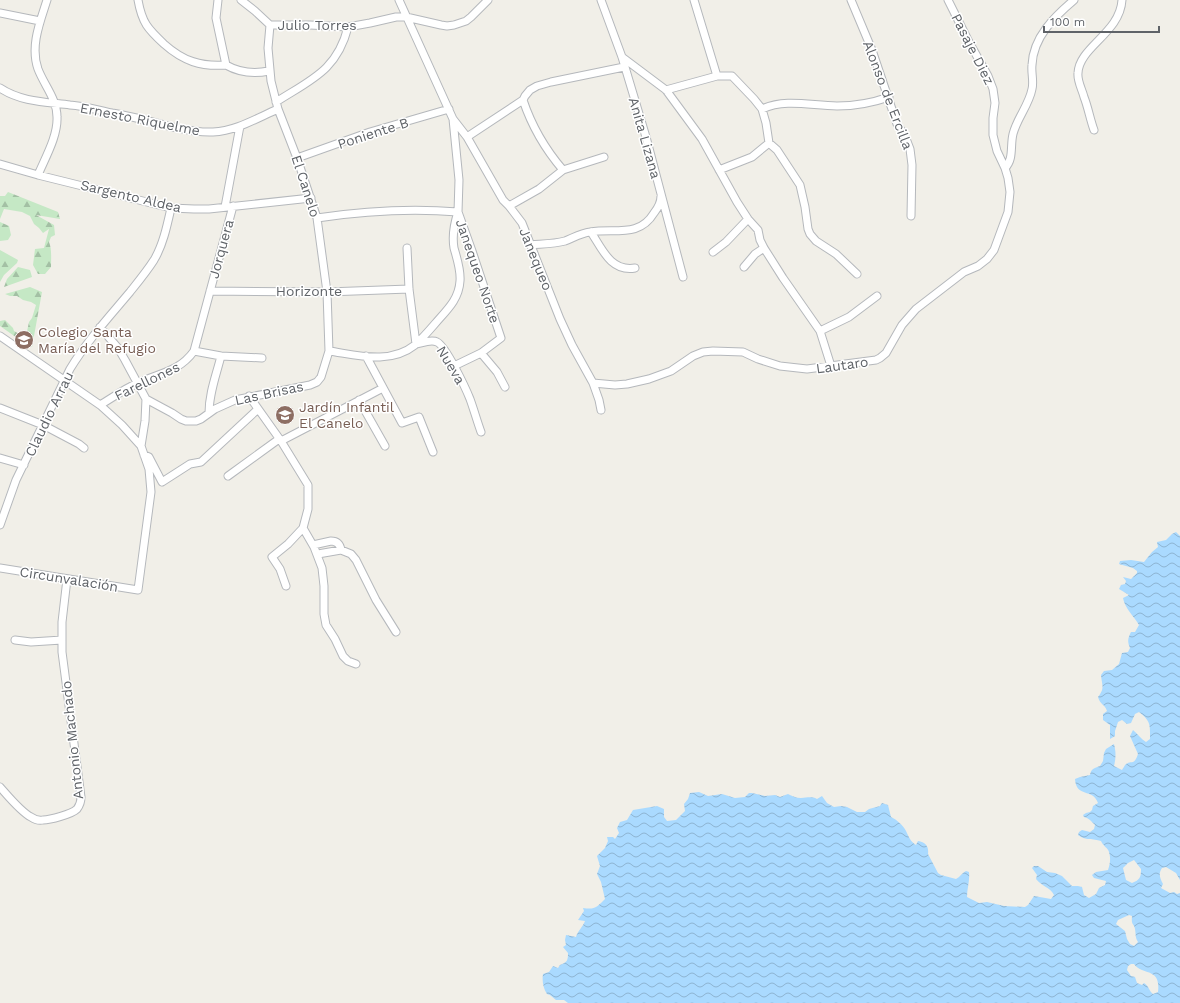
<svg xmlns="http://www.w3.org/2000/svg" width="1180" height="1003" font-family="'Work Sans',sans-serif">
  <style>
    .forest { fill: url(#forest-firs) }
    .water { fill: url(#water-waves); fill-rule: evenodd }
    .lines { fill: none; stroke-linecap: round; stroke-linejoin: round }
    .street-casing { stroke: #b5b8bc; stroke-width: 9 }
    .street { stroke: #fff; stroke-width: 7 }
    .labels { text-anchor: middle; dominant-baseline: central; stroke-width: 3; stroke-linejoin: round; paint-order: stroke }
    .street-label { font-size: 14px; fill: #5f6368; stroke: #fff }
    .education-label { font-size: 14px; fill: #785e54; stroke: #fff; text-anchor: start }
  </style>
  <defs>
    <pattern id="forest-firs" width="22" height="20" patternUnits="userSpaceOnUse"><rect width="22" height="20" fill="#c5e8c5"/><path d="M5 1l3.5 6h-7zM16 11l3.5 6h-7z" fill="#a3c0a4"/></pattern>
    <pattern id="water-waves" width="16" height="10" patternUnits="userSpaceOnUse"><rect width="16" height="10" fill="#aadaff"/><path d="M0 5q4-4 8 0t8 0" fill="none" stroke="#8eb4d2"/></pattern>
  </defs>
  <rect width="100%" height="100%" fill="#f1efe8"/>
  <path class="forest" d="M 8,192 L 58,212 L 60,219 L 36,215 L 54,225 L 55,235 L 51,237 L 49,242 C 52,249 51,259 51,267 L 45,274 L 38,274 L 33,265 L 35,249 L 44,248 L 49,229 L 43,233 L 39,228 L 34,224 L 30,216 L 22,212 L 4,209 L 0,219 L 0,196 L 5,196 Z
    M 0,222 L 9,226 L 11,235 L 8,240 L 0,241 Z
    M 0,250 L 18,260 L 17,263 L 4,275 L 0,282 Z
    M 18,267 L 30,270 L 32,277 L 4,287 L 7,279 Z
    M 30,287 L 42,292 L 32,347 L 27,342 L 26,336 L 29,322 L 32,318 L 36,305 L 31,302 L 23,300 L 17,296 L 10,296 L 5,294 Z
    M 5,320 L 13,328 L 14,331 L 23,336 L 20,340 L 0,326 L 0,321 Z"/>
  <path class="water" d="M 1176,532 L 1180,536 L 1180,880 L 1176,873 L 1166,867 L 1162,868 C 1158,874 1160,878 1163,884 L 1161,888 L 1170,893 L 1174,892 L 1177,894 L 1180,893 L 1180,1003 L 568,1003 L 564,1000 L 556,1000 L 550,995 L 547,994 C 543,988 542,981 543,974 L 549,972 L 553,966 L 558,968 L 560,965 C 567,962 568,961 568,953 L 563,947 L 566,945 L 565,940 L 566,935 L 576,937 C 578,930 583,927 585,921 L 578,920 L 584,911 L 583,908 C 595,910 597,907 605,899 L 601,882 L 597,874 L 600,866 L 597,856 L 605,848 L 608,841 L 607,837 L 613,837 L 615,839 L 619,833 L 617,828 L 620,822 L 627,820 L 633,810 L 657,806 L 664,809 L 664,817 L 667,821 L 676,820 L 685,811 L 684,804 L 688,799 L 690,793 L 699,792 L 708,796 L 722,794 L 735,798 L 745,797 L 749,793 L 752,793 L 765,796 L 775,795 L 780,797 L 788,794 C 792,796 796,798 801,798 C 807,798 811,796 817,799 L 822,796 L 827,803 L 834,807 L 841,806 L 847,807 L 857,812 L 865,812 L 869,809 L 880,806 L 882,803 L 888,805 L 891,817 C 897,820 903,825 906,831 C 909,837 910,841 916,845 L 918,841 C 926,842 929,847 928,854 L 938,873 L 941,875 L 956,879 C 960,877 962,873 966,871 L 969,872 C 970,881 967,888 967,897 L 979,903 L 987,902 L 1004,906 L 1025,907 L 1028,905 L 1034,896 L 1051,899 L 1054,895 C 1050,887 1041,886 1036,879 L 1037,875 L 1032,868 L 1034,866 L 1038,866 L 1047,872 L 1055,873 L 1062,876 L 1072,886 L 1078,886 L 1082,887 L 1084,895 L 1089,898 L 1096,894 L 1099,888 L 1105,885 L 1106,881 L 1094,878 L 1092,875 L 1096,872 L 1108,870 C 1110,864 1111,859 1109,852 C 1108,848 1103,846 1101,841 C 1093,838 1085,841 1078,835 L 1079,832 L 1082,830 L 1090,832 L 1094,829 L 1095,825 C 1092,822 1089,818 1084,817 L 1083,815 L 1086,813 L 1090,812 L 1092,810 L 1093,806 L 1098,803 C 1093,788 1076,798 1075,779 L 1080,777 L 1090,775 C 1091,769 1094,768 1100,766 L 1103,761 L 1104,753 L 1106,749 L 1114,744 C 1116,752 1116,758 1114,766 L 1122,770 C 1122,770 1125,765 1126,764 C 1132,760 1134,766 1138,754 L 1130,736 L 1133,730 C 1138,734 1141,739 1146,742 L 1150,739 C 1150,725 1151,721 1139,712 L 1135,714 L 1131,723 L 1127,724 L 1122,720 L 1118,722 L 1115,731 L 1115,736 L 1110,739 L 1110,725 L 1103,720 L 1103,714 L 1107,711 C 1105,704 1100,705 1098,697 C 1105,688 1102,686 1101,675 L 1104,671 L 1112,670 L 1119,664 L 1122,653 L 1128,652 L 1130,648 C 1127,641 1128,638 1131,632 L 1135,632 L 1139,625 C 1134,616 1125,609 1123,598 L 1129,595 L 1119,589 L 1121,585 L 1125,584 L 1126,581 L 1123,577 L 1131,579 L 1137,573 L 1137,571 L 1133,568 L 1119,564 L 1120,561 L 1131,560 L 1144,562 L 1152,552 L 1158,547 L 1157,542 L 1166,540 L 1172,534 ZM 1134,860 L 1141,869 C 1141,877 1140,880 1132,883 L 1126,880 L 1123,868 L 1128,863 ZM 1129,915 L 1132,916 C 1131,926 1134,923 1135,929 C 1136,935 1135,937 1138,942 L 1134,946 L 1130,944 L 1127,939 L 1125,931 L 1116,924 L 1118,920 ZM 1131,964 L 1134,964 C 1143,976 1161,967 1158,992 L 1153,994 C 1149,991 1149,986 1144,983 L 1142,985 L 1137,983 L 1135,977 L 1131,976 L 1127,970 L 1128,966 Z"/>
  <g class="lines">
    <g class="street-casing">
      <path id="street" d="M 138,0 C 142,23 148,29 164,44 C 183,61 201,67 226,65
        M 218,0 L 216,18 L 226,65
        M 241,0 L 255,11 L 270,25 L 310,25 L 348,27 L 370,23 L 396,17 L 406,17 L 441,25 L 447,26 L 454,25 L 466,21 L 471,17 L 488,0
        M 399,0 L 453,119 L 459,180 L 458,212 L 472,251 L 501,338 L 481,353 L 454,366
        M 601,0 L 622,57 L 646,137 L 683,277
        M 694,0 L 717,76
        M 851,0 L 872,50 L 897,124 L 905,136 L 910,149 L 912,165 L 911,216
        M 0,13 L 40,21
        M 622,57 L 666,90 L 702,139 L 737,202 L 748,219 L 758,230 L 760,240 L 764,248 L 783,278 L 820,331 L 831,366
        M 226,65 C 240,73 254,74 269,71
        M 0,88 C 21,102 46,102 70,105 C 84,106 98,110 112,113 C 131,116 149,121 168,126 C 183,129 198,133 213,132 C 236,131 257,118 278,109
        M 666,90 L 717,76 L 732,76 L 754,99 L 762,109 L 766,123 L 769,143 L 777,150 L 800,185 L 805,207 L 808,229 L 810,234 L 816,241 L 836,254 L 857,274
        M 523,100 C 532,127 545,149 563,170
        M 276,102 C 310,80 337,71 348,27
        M 762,109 C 786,98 812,106 837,106 C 855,106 872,103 889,97
        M 453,119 L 467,137 L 503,200 L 509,206 L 522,223 L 560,319 L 572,345 L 593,383 L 599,400 L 601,410
        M 1094,130 C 1090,119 1088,107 1084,97 C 1082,89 1077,81 1078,73 C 1079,47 1120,33 1122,0
        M 467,137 L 523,100 L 525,96 L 530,90 L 537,86 L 551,82 L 624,67
        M 297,158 L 370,132 L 449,109
        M 0,164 L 38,175 L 171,208 L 194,209 L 209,209 L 311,198
        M 1005,168 C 1014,159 1010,146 1013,134 C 1017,118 1029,105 1032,89 C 1034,81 1031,73 1032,65 C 1033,37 1055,16 1074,0
        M 719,170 L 752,157 L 769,143
        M 38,175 C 45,158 58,136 57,117 C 57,99 44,85 38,69 C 30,46 40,22 47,0
        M 509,206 L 539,189 L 563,170 L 604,157
        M 225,207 L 240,126
        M 317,218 C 364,211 410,208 458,212
        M 591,232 C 602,249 611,272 635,268
        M 531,245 C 542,244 554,244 565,241 C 573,238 581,233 590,232 C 615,228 639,238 654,213 C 658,208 661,203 661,196
        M 407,248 L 409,289 L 416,344
        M 713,252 L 726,242 L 748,219
        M 744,267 L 755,254 L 764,248
        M 210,291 L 327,292 L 409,289
        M 100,327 L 118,348 L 125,360 L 146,399 L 172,413 L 181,419 L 186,421 L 196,421 L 201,419 L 215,409 L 235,400 L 310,385 L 317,382 L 321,377 L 329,351 L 327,292 L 317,218 L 297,158 L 278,109 L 271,81 L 268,48 L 270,25
        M 820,331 L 849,317 L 877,296
        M 0,336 L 100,405 L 122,425 L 141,446 L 149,469 L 151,492 L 138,590 L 0,568
        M 416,344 C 422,343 431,339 437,342 C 446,346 466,389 470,399 C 474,410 477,421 481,432
        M 194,351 L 221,356 L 262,358
        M 329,351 C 357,355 390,365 415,345 C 424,337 432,327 440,318 C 450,307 459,297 460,281 C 461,270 457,259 454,248 C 452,236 454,224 458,212
        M 481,353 L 497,372 L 505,387
        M 366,356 L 402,423 L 419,417 L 433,452
        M 593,383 L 615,385 L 627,384 L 649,379 L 671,371 L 693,356 L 703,352 L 713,351 L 743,352 L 758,359 L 780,366 L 807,369 L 876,360 L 880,358 L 886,353 L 902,325 L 916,309 L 964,272 L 978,266 L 987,259 L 994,250 L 1008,212 L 1010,192 L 1008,178 L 1005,168 L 997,151 L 993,135 L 993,118 L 995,103 L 993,89 L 988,76 L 969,42 L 948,0
        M 249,396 L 281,441 L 308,485 L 308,509 L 303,528 L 288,544 L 272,557 L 280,569 L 286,586
        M 359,400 L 385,446
        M 100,405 C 112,398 124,389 138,383 C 159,373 179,372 194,351 L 233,206
        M 0,408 L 43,425 L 79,444 L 84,448
        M 209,413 C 209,393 216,376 221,356
        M 281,441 L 383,388
        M 141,446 L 145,421 L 146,399
        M 144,455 L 149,457 L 162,482 L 190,464 L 201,462 L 258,409
        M 0,458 L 24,465
        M 228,476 L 279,439
        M 0,525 L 16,480 L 70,369 C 87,341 109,317 130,292 C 138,282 147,271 154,260 C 163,245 167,226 171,208
        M 303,528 L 314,547 L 322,568 L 324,586 L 324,614 L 326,625 L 335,639 L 343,656 L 348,661 L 356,664
        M 313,545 L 331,541 C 337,541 340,544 341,550
        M 318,554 L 341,550 L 351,554 L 356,560 L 376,600 L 396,632
        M 15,640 L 31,642 L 62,640
        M 0,787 C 8,796 21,812 31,817 C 34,819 39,821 43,820 C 50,820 72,814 77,809 C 80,805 81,802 81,797 L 62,652 L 62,622 L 67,579"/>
    </g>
    <use href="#street" class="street"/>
  </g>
  <defs>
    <g id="school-disc" transform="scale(1)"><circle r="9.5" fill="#8d6e63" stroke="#fff"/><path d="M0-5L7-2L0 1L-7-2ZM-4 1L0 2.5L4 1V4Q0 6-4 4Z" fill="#fff"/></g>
  </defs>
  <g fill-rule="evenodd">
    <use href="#school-disc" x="24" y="340"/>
    <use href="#school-disc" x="285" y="415"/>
  </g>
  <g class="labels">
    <g class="street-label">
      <text x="317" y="25">Julio Torres</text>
      <text transform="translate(973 49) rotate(63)">Pasaje Diez</text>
      <text transform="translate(888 95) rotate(69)">Alonso de Ercilla</text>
      <text transform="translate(140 119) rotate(11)">Ernesto Riquelme</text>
      <text transform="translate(373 133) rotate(-18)">Poniente B</text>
      <text transform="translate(645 138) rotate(74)">Anita Lizana</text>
      <text transform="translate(306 186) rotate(72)">El Canelo</text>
      <text transform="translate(131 196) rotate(13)">Sargento Aldea</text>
      <text transform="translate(221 249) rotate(-75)">Jorquera</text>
      <text transform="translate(536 259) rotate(68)">Janequeo</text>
      <text transform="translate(478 271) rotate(71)">Janequeo Norte</text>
      <text x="309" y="291">Horizonte</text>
      <text transform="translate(451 365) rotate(59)">Nueva</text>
      <text transform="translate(842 365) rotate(-8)">Lautaro</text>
      <text transform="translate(147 381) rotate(-26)">Farellones</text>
      <text transform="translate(269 393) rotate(-12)">Las Brisas</text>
      <text transform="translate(49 414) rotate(-64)">Claudio Arrau</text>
      <text transform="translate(69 579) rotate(9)">Circunvalación</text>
      <text transform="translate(72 740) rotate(-96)">Antonio Machado</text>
    </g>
    <g class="education-label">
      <text x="38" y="332">Colegio Santa<tspan x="38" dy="16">María del Refugio</tspan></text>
      <text x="299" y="407">Jardín Infantil<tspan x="299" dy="16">El Canelo</tspan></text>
    </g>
  </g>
  <path d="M1044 26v6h115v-6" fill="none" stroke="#5f6368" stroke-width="2"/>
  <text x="1050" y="26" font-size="12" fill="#5f6368" stroke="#ffffff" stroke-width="3" paint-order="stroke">100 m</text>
</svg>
